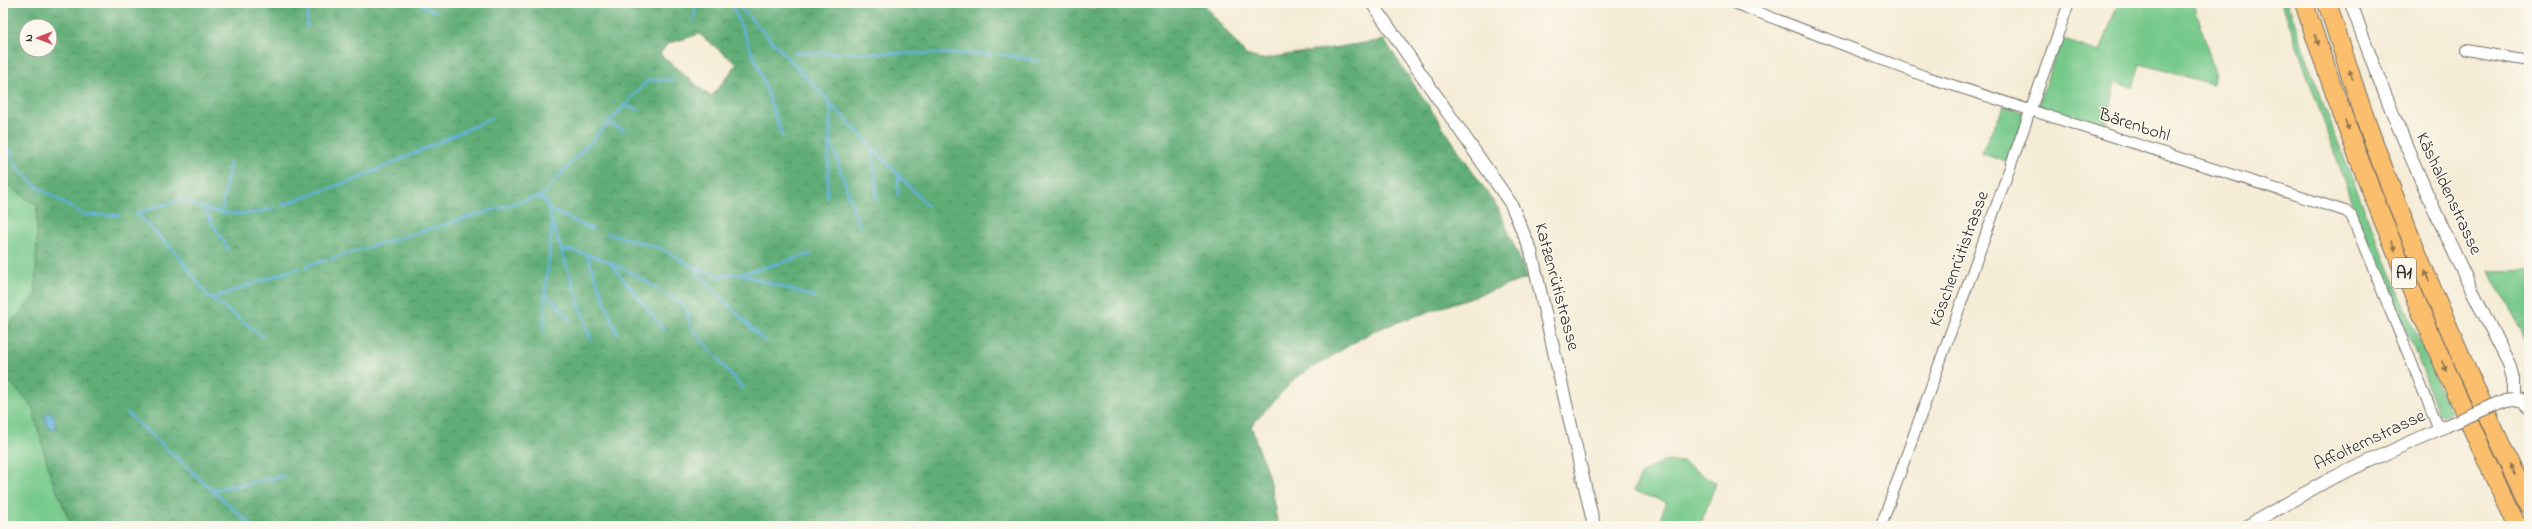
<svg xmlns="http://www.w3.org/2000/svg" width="2532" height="529" font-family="'Indie Flower',sans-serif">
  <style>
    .green { fill: #77c98b; stroke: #517a5b }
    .forest { fill: url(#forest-crowns); stroke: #466c51; fill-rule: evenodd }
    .water { fill: url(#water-ripples); stroke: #466e83 }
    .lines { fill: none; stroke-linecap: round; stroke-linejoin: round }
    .stream { stroke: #61b1db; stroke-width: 2.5 }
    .minor-casing { stroke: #726f67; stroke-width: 12 }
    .tertiary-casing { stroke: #726f67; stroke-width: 14 }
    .motorway-casing { stroke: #726f67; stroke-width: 20 }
    .minor { stroke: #fff; stroke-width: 10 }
    .tertiary { stroke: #fff; stroke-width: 12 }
    .motorway { stroke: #fabe6d; stroke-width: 18 }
    .tertiary-bridge-casing { stroke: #726f67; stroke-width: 14; stroke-linecap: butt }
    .tertiary-bridge { stroke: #fff; stroke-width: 12 }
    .oneway { fill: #92744c }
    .labels { text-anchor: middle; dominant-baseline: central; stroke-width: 3; stroke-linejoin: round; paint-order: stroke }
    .shield { fill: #fbf7ec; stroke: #696865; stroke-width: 1 }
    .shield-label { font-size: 17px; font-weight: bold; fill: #2b2b2b }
    .street-label { font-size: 18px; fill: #2b2b2b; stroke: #fbf7ec }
  </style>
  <defs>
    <pattern id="forest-crowns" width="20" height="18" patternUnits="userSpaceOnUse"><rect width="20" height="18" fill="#61ad77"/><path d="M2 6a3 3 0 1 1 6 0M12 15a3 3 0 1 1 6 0" fill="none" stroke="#508d62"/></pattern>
    <pattern id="water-ripples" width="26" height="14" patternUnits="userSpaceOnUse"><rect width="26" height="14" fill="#61b1db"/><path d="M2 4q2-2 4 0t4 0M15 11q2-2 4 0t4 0" fill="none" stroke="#5090b2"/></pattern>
  </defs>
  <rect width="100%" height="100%" fill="#fbf7ec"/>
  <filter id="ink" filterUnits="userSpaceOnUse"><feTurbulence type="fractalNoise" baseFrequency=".025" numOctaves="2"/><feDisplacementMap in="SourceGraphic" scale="8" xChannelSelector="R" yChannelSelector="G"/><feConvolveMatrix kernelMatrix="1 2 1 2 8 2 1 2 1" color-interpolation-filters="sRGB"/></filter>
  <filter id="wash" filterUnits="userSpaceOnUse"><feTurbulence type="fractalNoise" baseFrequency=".012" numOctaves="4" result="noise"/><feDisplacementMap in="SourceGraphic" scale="16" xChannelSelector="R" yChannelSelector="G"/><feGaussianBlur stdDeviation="0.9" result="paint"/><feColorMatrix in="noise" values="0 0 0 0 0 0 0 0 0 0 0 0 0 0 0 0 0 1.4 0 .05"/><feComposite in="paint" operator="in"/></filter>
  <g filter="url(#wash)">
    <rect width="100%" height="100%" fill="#f5ecd6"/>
    <path class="green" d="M 2118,3 L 2194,3 L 2214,70 L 2212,84 L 2140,64 L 2133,87 L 2116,83 L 2105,130 L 2037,108 L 2061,39 L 2100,52 Z
      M 2282,3 L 2288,3 C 2334,143 2392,277 2450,412 L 2444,416 L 2438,413 L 2422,368 L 2355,212 Z
      M 2004,106 L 2026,113 L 2008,163 L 1981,153 Z
      M 3,182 L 37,205 L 36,296 L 3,332 Z
      M 2529,270 L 2529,352 L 2521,329 L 2489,271 Z
      M 3,375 L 32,406 L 51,477 L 72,526 L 3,526 Z
      M 1663,461 L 1683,462 L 1716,483 L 1700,526 L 1658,526 L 1666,502 L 1633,491 L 1643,472 Z"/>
    <path class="forest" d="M 3,3 L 1074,3 L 1086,9 L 1093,9 L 1097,3 L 1203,3 L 1246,55 L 1260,59 L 1384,40 L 1499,210 L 1528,278 L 1375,330 L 1294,379 L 1251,426 L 1269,478 L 1278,526 L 72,526 L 51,477 L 32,406 L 3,375 L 3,332 L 36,295 L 37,205 L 3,182 ZM 26,26 L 50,26 L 50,50 L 26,50 ZM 699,34 L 737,64 L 711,97 L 660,54 L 667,44 Z"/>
    <path class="water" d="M 49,412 L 54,415 L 56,430 L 48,428 L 44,416 Z"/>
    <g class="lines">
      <path class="stream" d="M 418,3 L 436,12
        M 731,3 L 760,71 L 782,136
        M 736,3 L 927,205
        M 693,21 L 697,3
        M 307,27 L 308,3
        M 795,53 L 840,53
        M 847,53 L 990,54
        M 999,54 L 1039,61
        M 623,105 L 639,110
        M 607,123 L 624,130
        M 830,138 L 859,226
        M 3,144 L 10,150 L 17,167 L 36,186 L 84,215 L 119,215
        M 873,149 L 877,200
        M 898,174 L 898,195
        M 550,186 L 648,80 L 674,80
        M 827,196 L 831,103
        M 539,198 L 546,190
        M 282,205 L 359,178 L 492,118
        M 548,209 L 592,229
        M 205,211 L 228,249
        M 136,213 L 178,255 L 207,295 L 262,336
        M 136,213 L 182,199 C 212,214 240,219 274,208
        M 221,213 L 230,163
        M 607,233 L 660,248 L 688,264 L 717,276 L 741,274 L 811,254
        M 561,249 C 606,254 646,280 682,305 L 687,310 L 690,326 L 743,389
        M 587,255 L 617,333
        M 612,265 L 664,330
        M 306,266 L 536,197 L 545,200 L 591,340
        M 693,266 L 698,274 L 764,341
        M 741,274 L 815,297
        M 545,293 L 571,320
        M 212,298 L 298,268
        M 544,330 L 545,293 L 552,227
        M 127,413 L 252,526
        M 212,490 L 285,476"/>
    </g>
  </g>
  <g filter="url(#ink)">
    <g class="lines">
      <g class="minor-casing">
        <path id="minor" d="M 1734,3 L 1924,76 L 2345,211 L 2351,215 L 2439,429
          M 2466,50 L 2529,61
          M 1881,526 L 2069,3"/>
      </g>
      <g class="tertiary-casing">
        <path id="tertiary" d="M 1372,3 L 1511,204 L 1531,251 L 1594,526
          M 2351,3 C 2394,127 2449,247 2509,364 L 2513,379 L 2513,399 L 2522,401 L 2529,407
          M 2247,526 L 2330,479 L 2446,426"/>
      </g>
      <g class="motorway-casing">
        <path id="motorway" d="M 2304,3 C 2362,182 2437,355 2517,526
          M 2327,3 C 2342,47 2355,91 2371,135 C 2417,261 2472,384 2529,505"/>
      </g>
      <use href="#minor" class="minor"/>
      <use href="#tertiary" class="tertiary"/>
      <use href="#motorway" class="motorway"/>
      <g class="tertiary-bridge-casing">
        <path id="tertiary-bridge" d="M 2446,426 L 2505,400 L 2513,399"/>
      </g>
      <use href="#tertiary-bridge" class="tertiary-bridge"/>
    </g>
    <defs><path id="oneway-solid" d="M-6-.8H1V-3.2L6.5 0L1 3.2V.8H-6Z"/></defs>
    <g class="oneway">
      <use href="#oneway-solid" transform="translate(2317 40) rotate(72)"/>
      <use href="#oneway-solid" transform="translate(2351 75) rotate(-108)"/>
      <use href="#oneway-solid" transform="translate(2347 125) rotate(70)"/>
      <use href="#oneway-solid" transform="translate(2393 246) rotate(68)"/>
      <use href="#oneway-solid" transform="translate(2427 276) rotate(-113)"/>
      <use href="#oneway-solid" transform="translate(2444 366) rotate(66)"/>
      <use href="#oneway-solid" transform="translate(2513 470) rotate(-115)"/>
    </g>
  </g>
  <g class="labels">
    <rect class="shield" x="2392" y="258" width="24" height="30" rx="3"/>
    <g class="shield-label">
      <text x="2404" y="273">A1</text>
    </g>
    <g class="street-label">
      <text transform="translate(2134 126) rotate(18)">Bärenbohl</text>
      <text transform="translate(2448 194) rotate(65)">Käshaldenstrasse</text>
      <text transform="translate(1960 259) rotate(-70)">Köschenrütistrasse</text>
      <text transform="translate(1556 287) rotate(75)">Katzenrütistrasse</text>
      <text transform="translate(2370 441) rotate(-25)">Affolternstrasse</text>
    </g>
  </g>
  <rect width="2532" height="529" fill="none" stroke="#fbf7ec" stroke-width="16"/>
  <g transform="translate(38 38) rotate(270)"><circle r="19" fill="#fbf7ec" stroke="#a8a59f"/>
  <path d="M0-3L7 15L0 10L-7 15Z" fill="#d1495b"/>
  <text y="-6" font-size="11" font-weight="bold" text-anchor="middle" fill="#2b2b2b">N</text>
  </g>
</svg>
